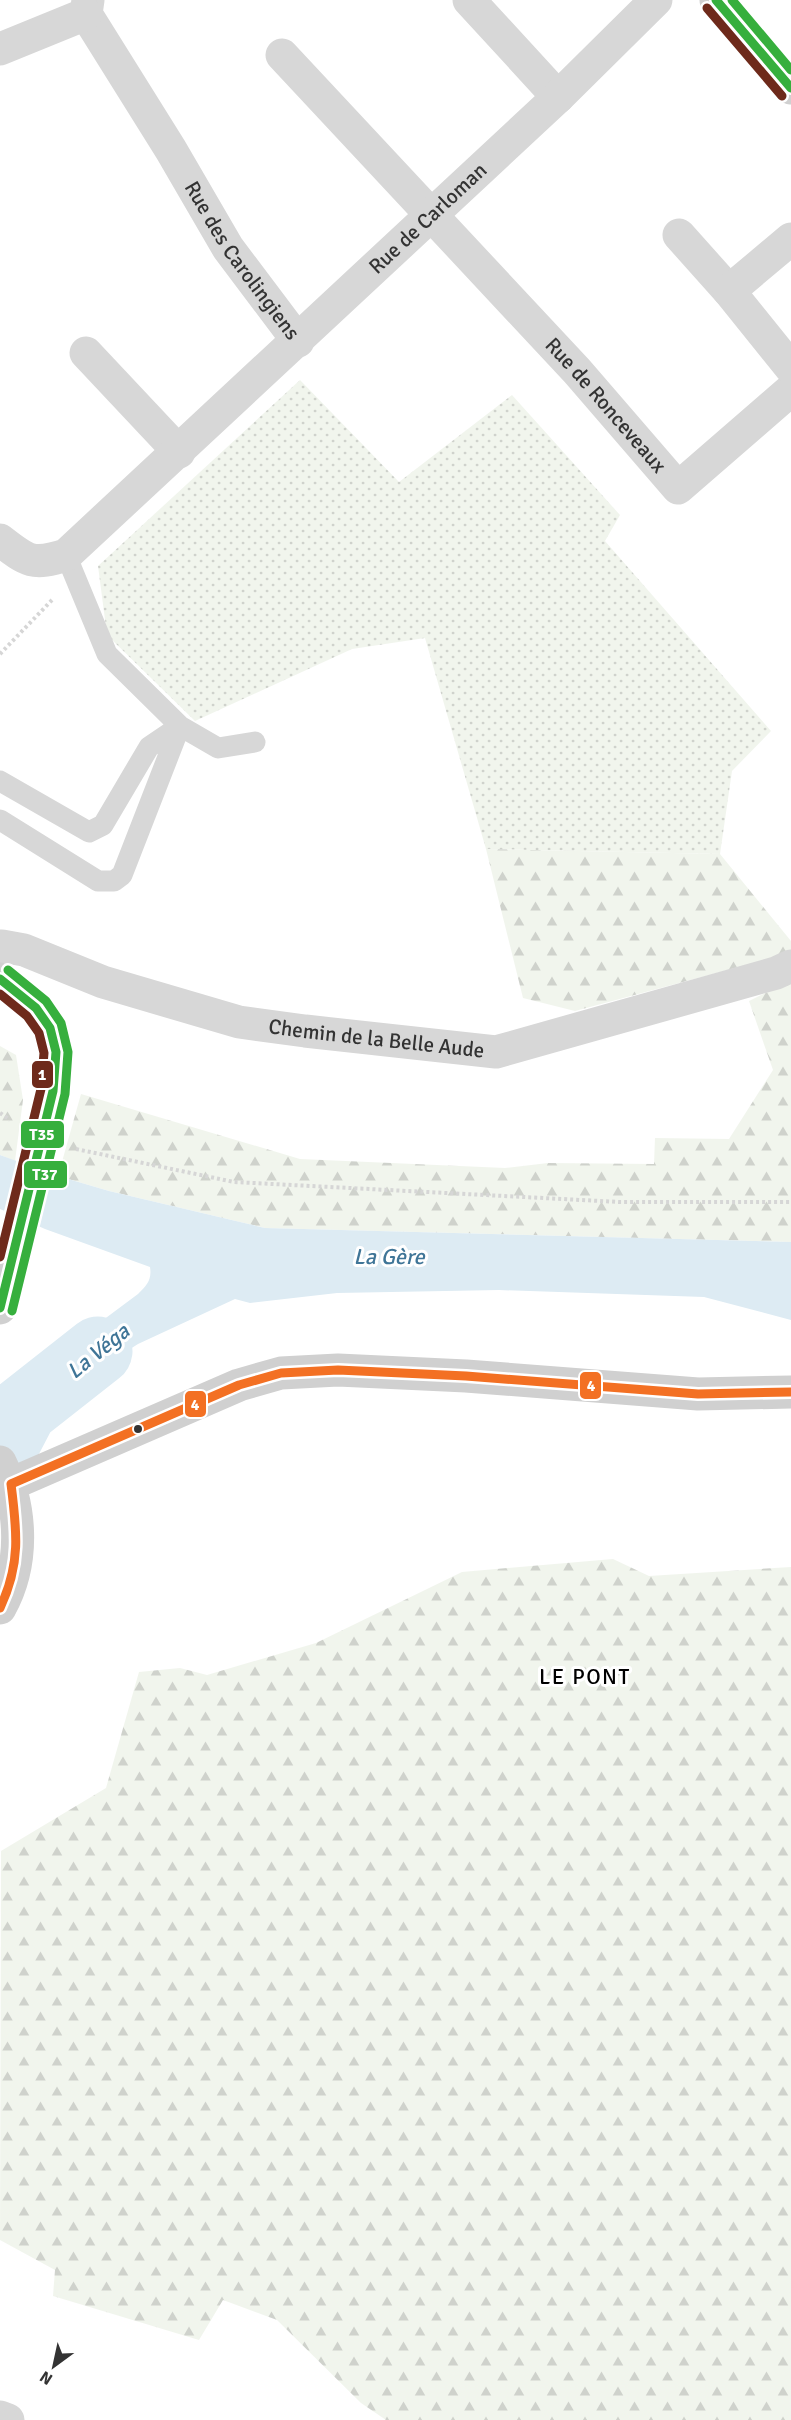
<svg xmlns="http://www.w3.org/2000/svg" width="791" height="2420" font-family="Signika,sans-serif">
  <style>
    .grass { fill: url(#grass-dots) }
    .forest { fill: url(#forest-firs) }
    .water { fill: #ddebf3 }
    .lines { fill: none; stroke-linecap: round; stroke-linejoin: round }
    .river { stroke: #ddebf3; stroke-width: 69 }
    .path { stroke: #d6d6d6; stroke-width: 4; stroke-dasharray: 3 3; stroke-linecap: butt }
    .lane { stroke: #d7d7d7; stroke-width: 21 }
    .street { stroke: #d7d7d7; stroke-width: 33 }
    .secondary { stroke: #d0d0d0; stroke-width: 33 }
    .secondary-bridge { stroke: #d0d0d0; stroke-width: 33 }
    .bus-1-casing { stroke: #fff; stroke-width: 14 }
    .bus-2-casing { stroke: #fff; stroke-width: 14 }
    .bus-3-casing { stroke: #fff; stroke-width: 14 }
    .bus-4-casing { stroke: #fff; stroke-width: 14 }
    .bus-1 { stroke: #36af3d; stroke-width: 9 }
    .bus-2 { stroke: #f37023; stroke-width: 9 }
    .bus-3 { stroke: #6e2a1b; stroke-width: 9 }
    .bus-4 { stroke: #36af3d; stroke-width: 9 }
    .bus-dot { fill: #333; stroke: #fff; stroke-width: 2 }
    .labels { text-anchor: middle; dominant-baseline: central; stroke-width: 6; stroke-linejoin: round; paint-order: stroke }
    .street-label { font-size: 21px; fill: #333; stroke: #fff }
    .water-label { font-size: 22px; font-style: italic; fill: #3f7597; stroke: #fff }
    .neighbourhood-label { font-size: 22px; letter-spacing: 1.5px; fill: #000; stroke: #fff }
    .line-badge { stroke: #fff; stroke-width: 2 }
    .badge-label { font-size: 16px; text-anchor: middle; font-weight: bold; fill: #fff }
  </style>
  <defs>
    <pattern id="grass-dots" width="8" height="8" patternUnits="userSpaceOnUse" patternTransform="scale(1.5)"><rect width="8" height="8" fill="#f1f5ed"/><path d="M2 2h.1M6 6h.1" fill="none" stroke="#cfd2cc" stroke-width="1.8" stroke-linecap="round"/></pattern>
    <pattern id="forest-firs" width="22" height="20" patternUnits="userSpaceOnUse" patternTransform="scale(1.5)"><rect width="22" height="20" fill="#f1f5ed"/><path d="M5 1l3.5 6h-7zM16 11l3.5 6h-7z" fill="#cfd2cc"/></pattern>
  </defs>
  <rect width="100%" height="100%" fill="#fff"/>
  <path class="grass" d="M 300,380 L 399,482 L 512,395 L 620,515 L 605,541 L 771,731 L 732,771 L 720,854 L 486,849 L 425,638 L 352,649 L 195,721 L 107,635 L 98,566 Z"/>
  <path class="forest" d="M 486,849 L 720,854 L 791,941 L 791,950 L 776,957 L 575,1011 L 523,998 Z
    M 791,980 L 791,1242 L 265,1228 L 109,1191 L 58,1176 L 81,1094 L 300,1159 L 505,1168 L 548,1163 L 654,1164 L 655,1138 L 729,1139 L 773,1070 L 749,1001 Z
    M 0,1046 L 16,1055 L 23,1100 L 15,1161 L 0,1155 Z
    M 613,1559 L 649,1576 L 791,1567 L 791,2420 L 386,2420 L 361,2403 L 277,2320 L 223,2300 L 199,2340 L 53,2296 L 55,2270 L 0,2240 L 1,1851 L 106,1788 L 139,1672 L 180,1668 L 207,1675 L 316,1643 L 462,1572 Z"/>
  <path class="water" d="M 0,1155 L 58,1176 L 109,1191 L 265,1228 L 791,1242 L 791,1320 L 704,1297 L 499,1290 L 337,1293 L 250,1303 L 235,1299 L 138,1344 L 28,1414 L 22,1408 L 36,1370 L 138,1294 C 147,1285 152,1280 150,1267 L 45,1229 L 0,1209 Z"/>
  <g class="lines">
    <path class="river" d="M 0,1454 L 23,1410 L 98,1351"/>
    <path class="path" d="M 0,654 L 52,600
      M 0,1113 L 10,1120
      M 76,1149 L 234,1182 L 620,1202 L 791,1202"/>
    <path class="lane" d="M 66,555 L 107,654 L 180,726 L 218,748 L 255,742
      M 0,781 L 89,832 L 103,825 L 149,747 L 180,726
      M 0,820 L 98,881 L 114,881 L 122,875 L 180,726"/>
    <g class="street">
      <path id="s1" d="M 88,0 L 86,14 L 171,150 L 228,248 L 298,341"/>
      <path d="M 469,0 L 558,97"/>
      <path d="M 0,49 L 86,14"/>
      <path id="s2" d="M 282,55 L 577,371 L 678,488 L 791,390"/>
      <path d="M 679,235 L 729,291"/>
      <path d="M 791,239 L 729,291 L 791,368"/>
      <path d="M 86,353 L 179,452"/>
      <path id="s3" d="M 0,540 C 27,561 32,566 66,555 L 558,97 L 656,0"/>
      <path id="s4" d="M 0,947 L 2,946 L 24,950 L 103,982 L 239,1022 L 305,1031 L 496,1052 L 776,973 L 791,966"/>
      <path d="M 0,2417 L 8,2420"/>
    </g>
    <path class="secondary" d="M 716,0 L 791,88
      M 0,979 C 26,996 54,1020 56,1053 C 57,1066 54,1079 53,1091
      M 0,1308 L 17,1244
      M 0,1462 C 22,1507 25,1563 0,1608
      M 0,1485 L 11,1484 L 239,1385 L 281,1373 L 338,1370 L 466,1376 L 698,1394 L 791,1392"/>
    <path class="secondary-bridge" d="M 17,1244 L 53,1091"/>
    <g class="bus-1-casing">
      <path id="bus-1" d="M 716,0 L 791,88
        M 0,979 L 36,1008 L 50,1028 L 56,1052 L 53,1091 L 0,1308"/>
    </g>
    <g class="bus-2-casing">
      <path id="bus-2" d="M 11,1484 L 239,1385 L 281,1373 L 338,1370 L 466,1376 L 698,1394 L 791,1392
        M 0,1608 C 21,1564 17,1531 11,1484"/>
    </g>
    <g class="bus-3-casing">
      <path id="bus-3" d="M 707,8 L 782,96
        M 0,994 L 27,1016 L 39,1033 L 44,1053 L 41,1089 L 0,1257"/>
    </g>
    <g class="bus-4-casing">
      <path id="bus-4" d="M 732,0 L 791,70
        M 8,970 L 46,1001 L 61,1023 L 68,1052 L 65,1094 L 12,1311"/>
    </g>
    <use href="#bus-1" class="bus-1"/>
    <use href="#bus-2" class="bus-2"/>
    <use href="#bus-3" class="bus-3"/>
    <use href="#bus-4" class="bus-4"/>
  </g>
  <circle class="bus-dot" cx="138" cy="1429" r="5"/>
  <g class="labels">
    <g class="street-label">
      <text stroke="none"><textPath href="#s3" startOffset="567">Rue de Carloman</textPath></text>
      <text stroke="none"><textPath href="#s1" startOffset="306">Rue des Carolingiens</textPath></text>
      <text stroke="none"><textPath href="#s2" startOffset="477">Rue de Ronceveaux</textPath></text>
      <text stroke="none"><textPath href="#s4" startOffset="390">Chemin de la Belle Aude</textPath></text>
    </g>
    <g class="water-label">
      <text x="389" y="1256">La Gère</text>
      <text transform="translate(98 1351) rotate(-39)">La Véga</text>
    </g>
    <g class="neighbourhood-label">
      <text x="585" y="1676">LE PONT</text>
    </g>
  </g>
  <g class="line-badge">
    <rect x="31" y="1060" width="23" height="29" rx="6" fill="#6e2a1b"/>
    <rect x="20" y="1120" width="45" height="29" rx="6" fill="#36af3d"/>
    <rect x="23" y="1160" width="45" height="29" rx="6" fill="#36af3d"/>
    <rect x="579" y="1371" width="23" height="29" rx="6" fill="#f37023"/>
    <rect x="184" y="1390" width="23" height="28" rx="6" fill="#f37023"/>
  </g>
  <g class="badge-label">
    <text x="42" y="1080">1</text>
    <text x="42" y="1140">T35</text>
    <text x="45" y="1180">T37</text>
    <text x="591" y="1391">4</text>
    <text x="195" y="1410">4</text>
  </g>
  <g transform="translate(54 2366) rotate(213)" stroke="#ffffff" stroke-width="4.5" paint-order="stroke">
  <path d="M0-4.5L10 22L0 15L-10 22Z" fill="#333333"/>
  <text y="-9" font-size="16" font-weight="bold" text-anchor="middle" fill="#333333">N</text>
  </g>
</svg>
